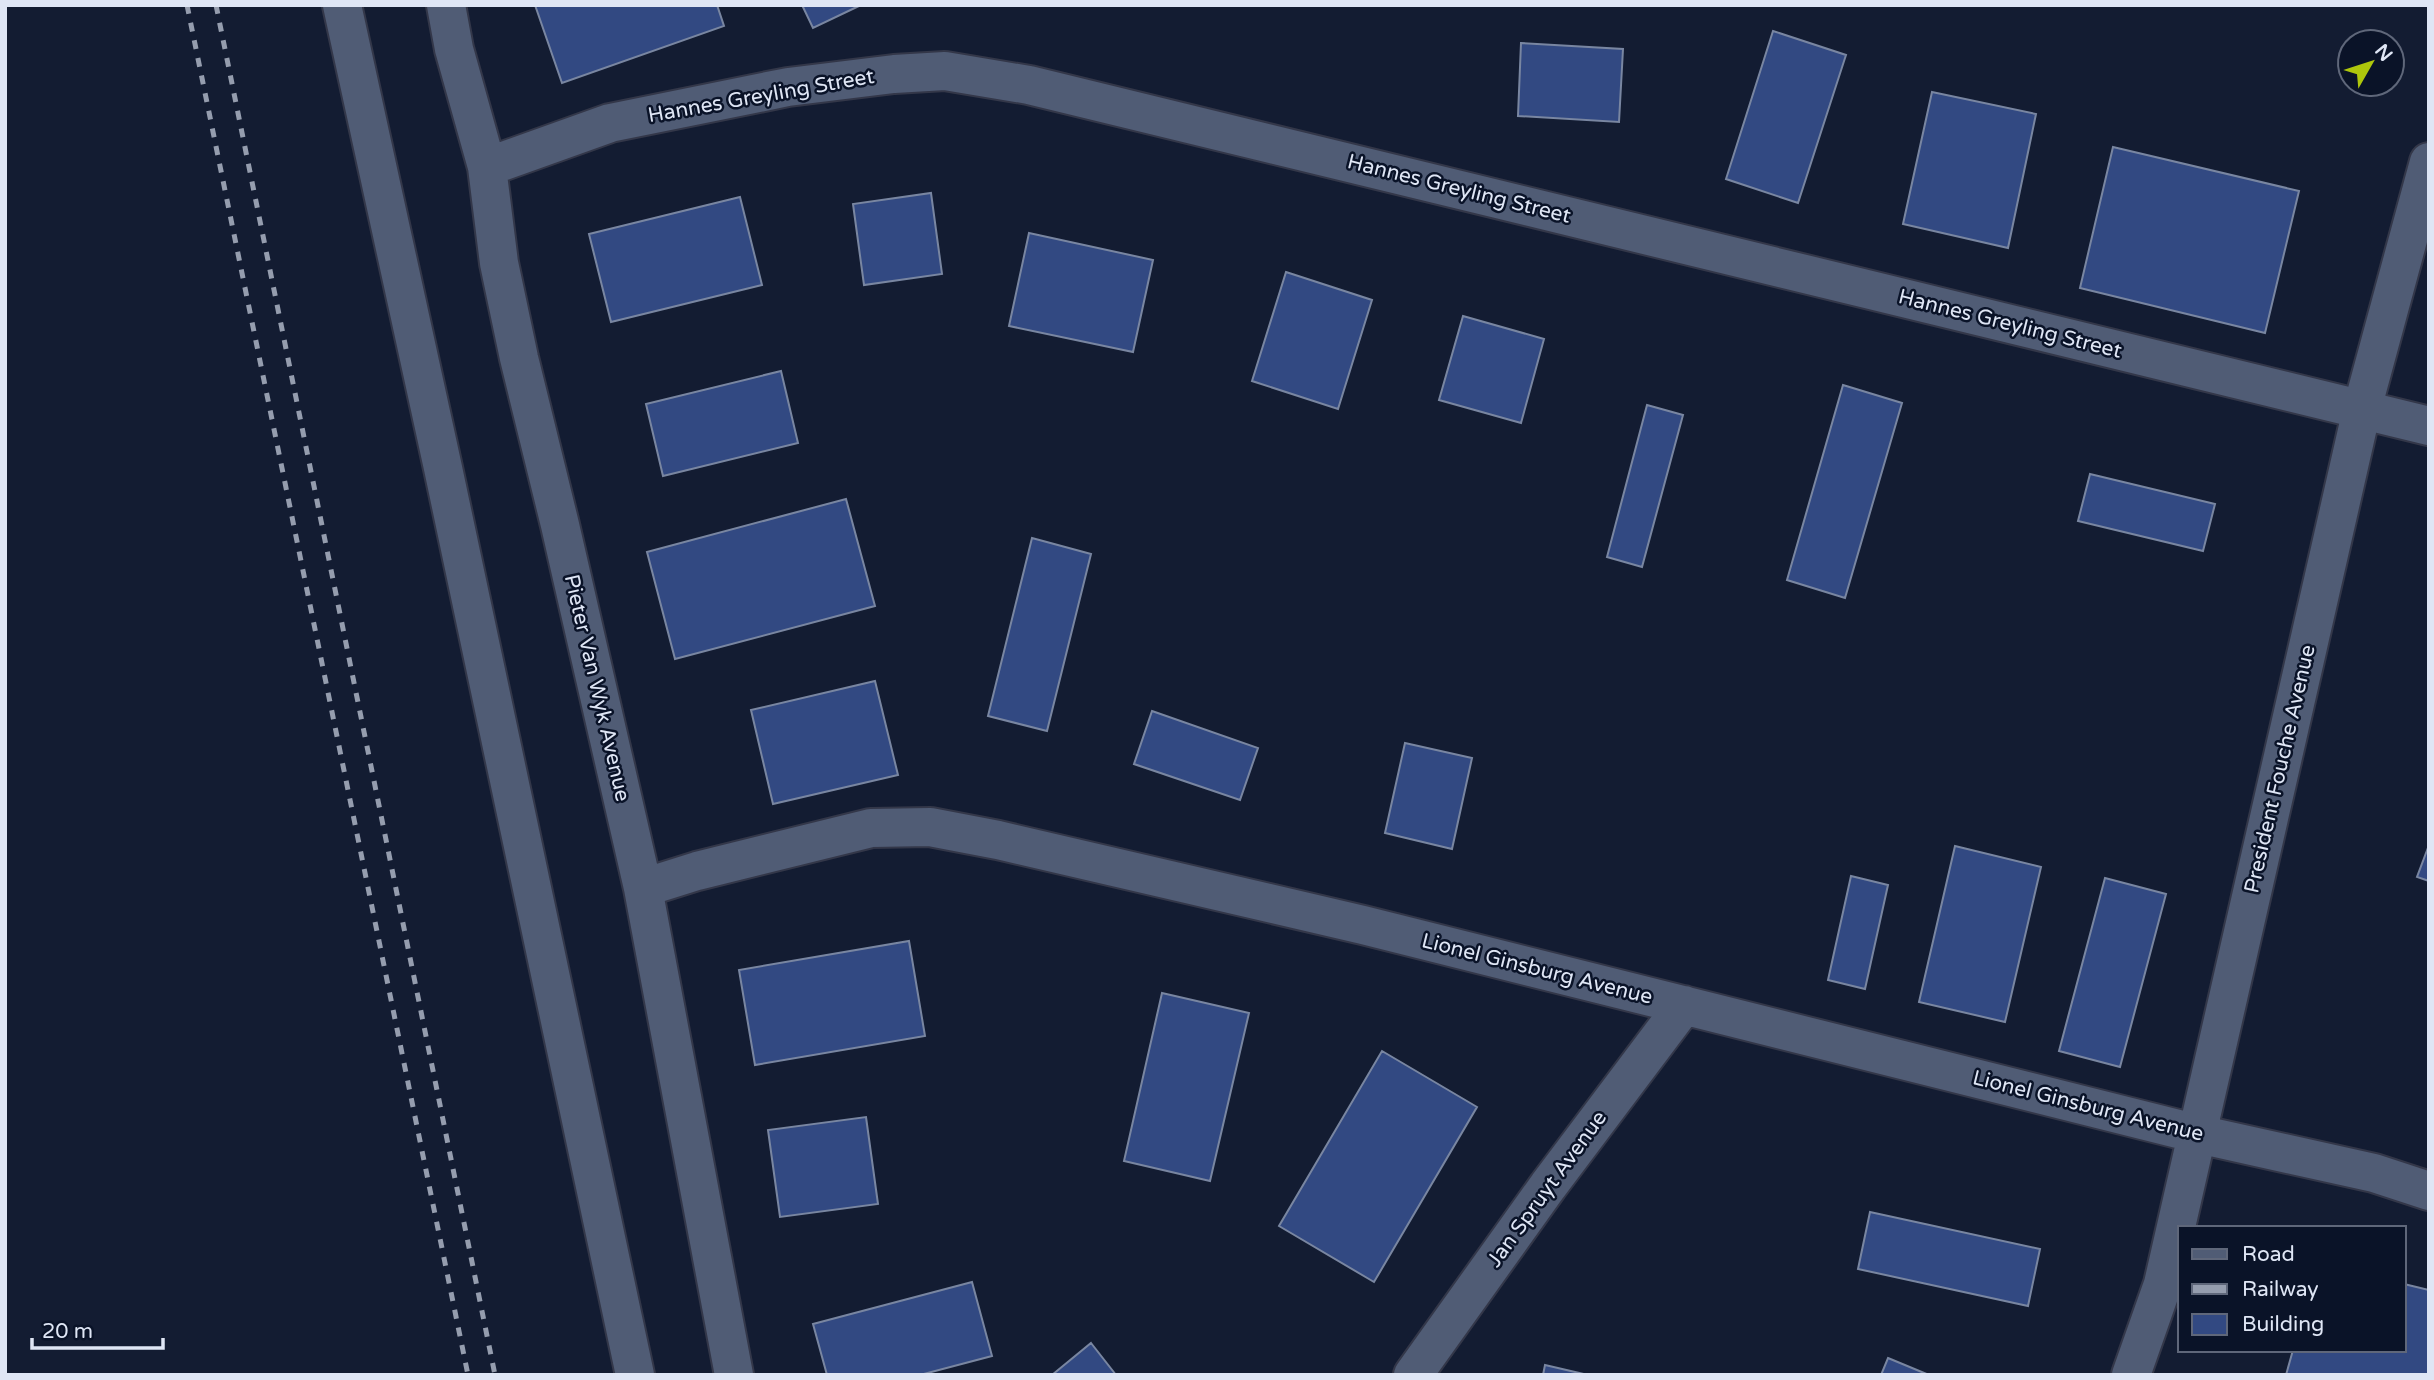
<svg xmlns="http://www.w3.org/2000/svg" width="2434" height="1380" font-family="'Varela Round',sans-serif">
  <style>
    .building { fill: #324982; stroke: #7986a1; stroke-width: 2 }
    .lines { fill: none; stroke-linecap: round; stroke-linejoin: round }
    .minor-casing { stroke: #333749; stroke-width: 42 }
    .minor { stroke: #505c75; stroke-width: 38 }
    .rail { stroke: #959dae; stroke-width: 5; stroke-dasharray: 9 9; stroke-linecap: butt }
    .labels { text-anchor: middle; dominant-baseline: central; stroke-width: 5; stroke-linejoin: round; paint-order: stroke }
    .street-label { font-size: 21px; fill: #dfe6f5; stroke: #0a1328 }
  </style>
  <rect width="100%" height="100%" fill="#131c32"/>
  <path class="building" d="M 535,5 L 717,5 L 724,26 L 562,83 Z
    M 802,5 L 861,5 L 813,28 Z
    M 1773,31 L 1846,55 L 1798,203 L 1726,179 Z
    M 1521,43 L 1623,49 L 1619,122 L 1518,116 Z
    M 1932,92 L 2036,114 L 2008,248 L 1903,224 Z
    M 2113,147 L 2299,191 L 2265,333 L 2080,288 Z
    M 931,193 L 942,274 L 864,285 L 853,204 Z
    M 740,197 L 762,285 L 611,322 L 589,234 Z
    M 1029,233 L 1153,260 L 1133,352 L 1009,326 Z
    M 1286,272 L 1372,300 L 1338,409 L 1252,381 Z
    M 1463,316 L 1544,339 L 1521,423 L 1439,400 Z
    M 781,371 L 798,443 L 663,476 L 646,404 Z
    M 1843,385 L 1902,403 L 1845,598 L 1787,580 Z
    M 1647,405 L 1683,415 L 1642,567 L 1607,557 Z
    M 2090,474 L 2215,504 L 2203,551 L 2078,521 Z
    M 846,499 L 875,606 L 675,659 L 647,552 Z
    M 1032,538 L 1091,554 L 1047,731 L 988,716 Z
    M 875,681 L 898,775 L 773,804 L 751,710 Z
    M 1152,711 L 1258,748 L 1240,800 L 1134,764 Z
    M 1405,743 L 1472,758 L 1452,849 L 1385,833 Z
    M 2429,845 L 2429,881 L 2417,877 Z
    M 1955,846 L 2041,867 L 2005,1022 L 1919,1002 Z
    M 1851,876 L 1888,885 L 1865,989 L 1828,980 Z
    M 2105,878 L 2166,894 L 2120,1067 L 2059,1051 Z
    M 909,941 L 925,1036 L 755,1065 L 739,970 Z
    M 1162,993 L 1249,1013 L 1210,1181 L 1124,1161 Z
    M 1382,1051 L 1477,1107 L 1374,1282 L 1279,1226 Z
    M 866,1117 L 878,1204 L 780,1217 L 768,1130 Z
    M 1870,1212 L 2040,1249 L 2028,1306 L 1858,1269 Z
    M 972,1282 L 992,1356 L 920,1375 L 827,1375 L 813,1324 Z
    M 2404,1284 L 2429,1290 L 2429,1375 L 2286,1375 L 2293,1350 L 2404,1350 Z
    M 1091,1343 L 1116,1375 L 1052,1375 Z
    M 1888,1358 L 1929,1375 L 1881,1375 Z
    M 1545,1365 L 1588,1375 L 1543,1375 Z"/>
  <g class="lines">
    <g class="minor-casing">
      <path id="minor" d="M 342,5 L 443,468 L 635,1375
        M 446,5 L 454,49 L 487,167 L 499,263 L 519,358 L 560,525 L 643,888 L 734,1375
        M 487,167 L 610,123 L 788,87 L 894,74 L 945,71 L 1029,85 L 2429,426
        M 643,888 L 697,871 L 871,828 L 930,827 L 998,840 L 1363,925 L 2198,1134 L 2374,1173 L 2429,1191
        M 1413,1375 L 1548,1186 L 1684,1005
        M 2131,1375 L 2163,1284 L 2362,409 L 2429,162"/>
    </g>
    <use href="#minor" class="minor"/>
    <path class="rail" d="M 187,5 L 468,1375
      M 216,5 L 495,1375"/>
  </g>
  <g class="labels">
    <g class="street-label">
      <text transform="translate(761 96) rotate(-10)">Hannes Greyling Street</text>
      <text transform="translate(1459 189) rotate(14)">Hannes Greyling Street</text>
      <text transform="translate(2010 324) rotate(14)">Hannes Greyling Street</text>
      <text transform="translate(597 688) rotate(77)">Pieter Van Wyk Avenue</text>
      <text transform="translate(2280 769) rotate(-77)">President Fouche Avenue</text>
      <text transform="translate(1537 969) rotate(14)">Lionel Ginsburg Avenue</text>
      <text transform="translate(2088 1106) rotate(14)">Lionel Ginsburg Avenue</text>
      <text transform="translate(1547 1189) rotate(-54)">Jan Spruyt Avenue</text>
    </g>
  </g>
  <rect width="2434" height="1380" fill="none" stroke="#dfe6f5" stroke-width="14"/>
  <rect x="2178" y="1226" width="228" height="126" fill="#0a1328" stroke="#5f677a" stroke-width="2"/>
  <rect x="2192" y="1249" width="35" height="10" fill="#505c75" stroke="#5f677a" stroke-width="2"/>
  <text x="2242" y="1261" font-size="21" fill="#dfe6f5">Road</text>
  <rect x="2192" y="1284" width="35" height="10" fill="#959dae" stroke="#5f677a" stroke-width="2"/>
  <text x="2242" y="1296" font-size="21" fill="#dfe6f5">Railway</text>
  <rect x="2192" y="1314" width="35" height="21" fill="#324982" stroke="#5f677a" stroke-width="2"/>
  <text x="2242" y="1331" font-size="21" fill="#dfe6f5">Building</text>
  <g transform="translate(2371 63) rotate(51)"><circle r="33" fill="#0a1328" stroke="#5f677a" stroke-width="2"/>
  <path d="M0-5L12 26L0 18L-12 26Z" fill="#aec60c"/>
  <text y="-10" font-size="19" font-weight="bold" text-anchor="middle" fill="#dfe6f5">N</text>
  </g>
  <path d="M32 1338v10h131v-10" fill="none" stroke="#dfe6f5" stroke-width="3.5"/>
  <text x="42" y="1338" font-size="21" fill="#dfe6f5" stroke="#0a1328" stroke-width="5" paint-order="stroke">20 m</text>
</svg>
